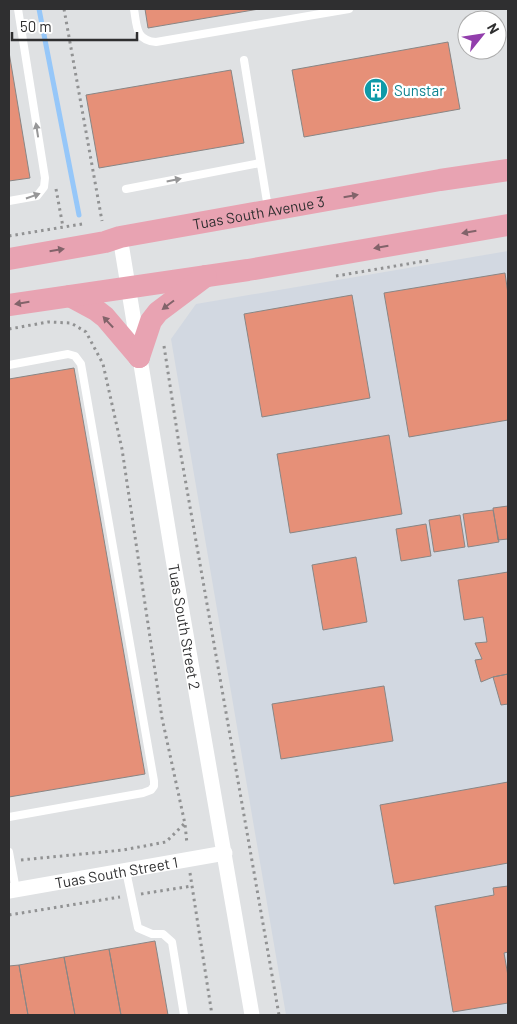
<svg xmlns="http://www.w3.org/2000/svg" width="517" height="1024" font-family="Barlow,sans-serif">
  <style>
    .built { fill: #d2d8e1 }
    .lines { fill: none; stroke-linecap: round; stroke-linejoin: round }
    .stream { stroke: #96c7f9; stroke-width: 5 }
    .building { fill: #e69078; stroke: #898685 }
    .path { stroke: #919293; stroke-width: 3; stroke-dasharray: 2.5 4; stroke-linecap: butt }
    .service { stroke: #fff; stroke-width: 8 }
    .minor { stroke: #fff; stroke-width: 15 }
    .primary { stroke: #e8a3b2; stroke-width: 22 }
    .oneway { fill: #979798 }
    .oneway2 { fill: #82636a }
    .labels { text-anchor: middle; dominant-baseline: central; stroke-width: 4.5; stroke-linejoin: round; paint-order: stroke }
    .culture-label { font-size: 15px; fill: #0d838f; stroke: #fff; text-anchor: start }
    .street-label { font-size: 15px; fill: #2f2f30; stroke: #fff }
  </style>
  <rect width="100%" height="100%" fill="#dfe1e3"/>
  <path class="built" d="M 508,251 L 508,1015 L 286,1015 L 171,339 L 196,304 Z"/>
  <g class="lines">
    <path class="stream" d="M 39,9 L 79,215"/>
  </g>
  <path class="building" d="M 145,9 L 259,9 L 148,28 Z
    M 448,42 L 460,109 L 304,137 L 292,70 Z
    M 9,52 L 30,178 L 9,181 Z
    M 231,70 L 244,143 L 99,168 L 86,95 Z
    M 505,273 L 508,294 L 508,420 L 409,437 L 384,293 Z
    M 352,295 L 370,398 L 262,417 L 244,314 Z
    M 74,368 L 145,774 L 9,797 L 9,379 Z
    M 389,435 L 402,514 L 290,533 L 277,454 Z
    M 508,506 L 508,539 L 498,540 L 493,508 Z
    M 493,510 L 499,542 L 468,547 L 463,514 Z
    M 460,515 L 465,547 L 434,552 L 429,520 Z
    M 426,524 L 431,556 L 401,561 L 396,529 Z
    M 356,557 L 367,622 L 323,630 L 312,565 Z
    M 508,572 L 508,674 L 493,677 L 481,682 L 475,660 L 482,659 L 475,643 L 487,642 L 483,617 L 464,620 L 458,580 Z
    M 508,674 L 508,704 L 501,705 L 493,677 Z
    M 384,686 L 393,741 L 281,759 L 272,704 Z
    M 508,782 L 508,863 L 394,884 L 380,805 Z
    M 508,886 L 508,952 L 504,953 L 508,976 L 508,1003 L 453,1012 L 435,906 L 494,895 L 493,888 Z
    M 155,941 L 168,1015 L 121,1015 L 109,949 Z
    M 109,949 L 121,1015 L 75,1015 L 64,957 Z
    M 64,957 L 75,1015 L 28,1015 L 19,965 Z
    M 19,965 L 28,1015 L 9,1015 L 9,966 Z"/>
  <g class="lines">
    <path class="path" d="M 64,9 L 102,221
      M 56,189 L 63,227
      M 9,236 L 82,224
      M 336,276 L 431,260
      M 9,329 L 48,322 L 71,323 L 86,332 L 103,364 L 122,449 L 162,718 L 185,824 L 187,844
      M 164,346 L 179,444 L 279,1015
      M 21,860 L 123,850 L 166,842 L 184,824
      M 190,873 L 212,1015
      M 141,894 L 192,886
      M 9,915 L 120,897"/>
    <path class="service" d="M 134,9 C 137,26 135,40 156,42 L 349,9
      M 244,60 L 268,208
      M 126,189 L 260,163
      M 9,201 L 37,196 L 44,187 L 45,178 L 18,9
      M 9,365 L 68,354 L 75,356 L 81,364 L 154,781 L 154,786 L 151,790 L 143,793 L 9,817
      M 9,852 L 16,890
      M 126,871 L 138,928 L 152,934 L 163,934 L 172,942 L 184,1015"/>
    <g class="minor">
      <path id="s1" d="M 120,237 L 174,565 L 252,1015"/>
      <path id="s2" d="M 9,891 L 225,853"/>
    </g>
    <g class="primary">
      <path id="s3" d="M 9,259 L 105,242 L 120,237 L 440,180 L 508,170"/>
      <path d="M 70,296 L 96,310 L 105,317 L 139,357"/>
      <path d="M 9,305 L 248,270 L 508,225"/>
      <path d="M 139,357 L 151,321 L 158,312 L 206,276"/>
    </g>
  </g>
  <defs><path id="oneway-solid" d="M-6-.8H1V-3.2L6.5 0L1 3.2V.8H-6Z" transform="scale(1.25)"/></defs>
  <g class="oneway">
    <use href="#oneway-solid" transform="translate(37 130) rotate(-99)"/>
    <use href="#oneway-solid" transform="translate(174 180) rotate(-11)"/>
    <use href="#oneway-solid" transform="translate(33 196) rotate(-19)"/>
  </g>
  <g class="oneway2">
    <use href="#oneway-solid" transform="translate(351 196) rotate(-10)"/>
    <use href="#oneway-solid" transform="translate(469 232) rotate(170)"/>
    <use href="#oneway-solid" transform="translate(381 247) rotate(170)"/>
    <use href="#oneway-solid" transform="translate(57 250) rotate(-9)"/>
    <use href="#oneway-solid" transform="translate(22 303) rotate(171)"/>
    <use href="#oneway-solid" transform="translate(168 305) rotate(143)"/>
    <use href="#oneway-solid" transform="translate(108 322) rotate(-133)"/>
  </g>
  <defs>
    <g id="building-disc" transform="scale(1.25)"><circle r="9.5" fill="#0f9aa8" stroke="#fff"/><path d="M-4-6H4V6H1V3H-1V6H-4ZM-2.5-4.3h1.7v1.8h-1.7ZM.8-4.3h1.7v1.8H.8ZM-2.5-1h1.7V.8h-1.7ZM.8-1h1.7V.8H.8Z" fill="#fff"/></g>
  </defs>
  <g fill-rule="evenodd">
    <use href="#building-disc" x="376" y="90"/>
  </g>
  <g class="labels">
    <g class="culture-label">
      <text x="394" y="90">Sunstar</text>
    </g>
    <g class="street-label">
      <text stroke="none"><textPath href="#s3" startOffset="254">Tuas South Avenue 3</textPath></text>
      <text stroke="none"><textPath href="#s1" startOffset="395">Tuas South Street 2</textPath></text>
      <text stroke="none"><textPath href="#s2" startOffset="109">Tuas South Street 1</textPath></text>
    </g>
  </g>
  <rect width="517" height="1024" fill="none" stroke="#2f2f30" stroke-width="20"/>
  <g transform="translate(482 35) rotate(60)"><circle r="24" fill="#ffffff" stroke="#acacac"/>
  <path d="M0-4L9 19L0 12L-9 19Z" fill="#923eac"/>
  <text y="-8" font-size="14" font-weight="bold" text-anchor="middle" fill="#2f2f30">N</text>
  </g>
  <path d="M12 32v8h125v-8" fill="none" stroke="#2f2f30" stroke-width="2.5"/>
  <text x="20" y="32" font-size="15" fill="#2f2f30" stroke="#ffffff" stroke-width="4" paint-order="stroke">50 m</text>
</svg>
